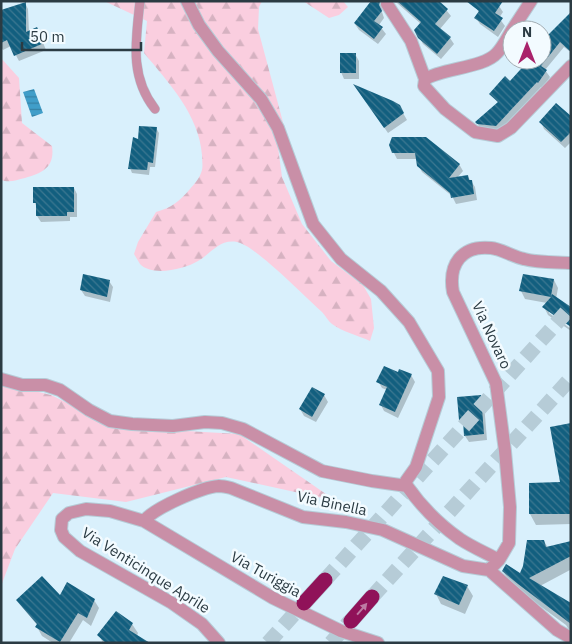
<svg xmlns="http://www.w3.org/2000/svg" width="572" height="644" font-family="'IBM Plex Sans',sans-serif">
  <style>
    .forest { fill: url(#forest-firs) }
    .water { fill: url(#water-rules) }
    .shadow { fill: #0003 }
    .building { fill: url(#building-back-hatch) }
    .lines { fill: none; stroke-linecap: round; stroke-linejoin: round }
    .motorway-tunnel { stroke: #b6ccd7; stroke-width: 15; stroke-dasharray: 15 8; stroke-linecap: butt }
    .service-casing { stroke: #b6ccd7; stroke-width: 10 }
    .minor-casing { stroke: #b6ccd7; stroke-width: 14 }
    .motorway-casing { stroke: #b6ccd7; stroke-width: 16 }
    .service { stroke: #c98fa7; stroke-width: 9 }
    .minor { stroke: #c98fa7; stroke-width: 12 }
    .motorway { stroke: #901259; stroke-width: 15 }
    .oneway { fill: #bd7ba4 }
    .labels { text-anchor: middle; dominant-baseline: central; stroke-width: 5; stroke-linejoin: round; paint-order: stroke }
    .street-label { font-size: 15px; fill: #2b3b43; stroke: #f3fbff }
  </style>
  <defs>
    <pattern id="forest-firs" width="22" height="20" patternUnits="userSpaceOnUse" patternTransform="scale(1.25)"><rect width="22" height="20" fill="#facedf"/><path d="M5 1l3.5 6h-7zM16 11l3.5 6h-7z" fill="#d6b2c1"/></pattern>
    <pattern id="water-rules" width="6" height="5" patternUnits="userSpaceOnUse" patternTransform="scale(1.25)"><rect width="6" height="5" fill="#409ec9"/><path d="M0 2.5h6" fill="none" stroke="#3682a5"/></pattern>
    <pattern id="building-back-hatch" width="6" height="6" patternUnits="userSpaceOnUse" patternTransform="scale(1.25)"><rect width="6" height="6" fill="#125f7f"/><path d="M-1 5l2 2M0 0l6 6M5-1l2 2" fill="none" stroke="#3d7891"/></pattern>
  </defs>
  <rect width="100%" height="100%" fill="#d9f0fc"/>
  <path class="forest" d="M 104,1 L 262,1 L 259,7 L 258,29 L 284,126 L 278,147 L 282,177 L 302,224 L 331,261 L 363,285 L 371,299 L 374,328 L 370,341 C 359,336 341,331 332,324 C 328,321 326,316 322,312 C 306,298 255,245 237,242 C 219,239 212,253 198,261 C 185,269 152,277 140,264 C 138,261 136,257 134,254 L 138,242 L 156,212 C 171,208 180,201 190,189 C 195,183 200,178 202,170 C 203,165 202,160 202,155 C 199,115 169,83 144,53 L 147,21 Z
    M 303,1 L 343,1 L 348,7 L 339,15 L 329,18 Z
    M 1,58 L 19,78 L 22,123 L 52,146 C 55,167 43,173 25,178 C 16,180 10,183 1,180 Z
    M 1,383 L 51,395 L 116,427 L 239,434 L 336,501 L 226,477 L 126,502 L 53,493 L 15,549 L 1,586 Z"/>
  <path class="water" d="M 34,89 L 43,113 L 32,117 L 23,92 Z"/>
  <path class="shadow" d="M 373,1 L 439,1 L 451,16 L 440,29 L 450,38 L 454,44 L 441,59 L 423,44 L 415,30 L 421,24 L 397,3 L 391,2 L 383,7 L 382,12 L 384,18 L 379,25 L 386,34 L 378,44 L 359,30 L 355,24 Z
    M 25,3 L 28,9 L 29,32 L 40,35 L 46,50 L 19,61 L 11,46 L 3,50 L 1,47 L 1,12 Z
    M 499,6 L 503,12 L 499,18 L 505,26 L 498,37 L 480,24 L 476,18 L 479,13 L 476,7 Z
    M 553,34 L 571,49 L 569,51 L 564,47 L 545,70 L 550,77 L 542,88 L 541,87 L 499,131 L 480,127 L 476,122 L 498,103 L 491,94 L 510,82 L 530,60 L 542,60 L 542,47 Z
    M 355,54 L 359,61 L 359,79 L 344,79 L 341,72 Z
    M 358,90 L 399,106 L 407,120 L 388,133 Z
    M 571,119 L 571,142 L 565,148 L 544,129 L 541,122 Z
    M 156,128 L 159,133 L 155,167 L 150,167 L 149,175 L 132,173 L 130,168 L 139,140 Z
    M 390,145 L 459,164 L 463,171 L 457,178 L 468,177 L 471,181 L 475,187 L 477,200 L 456,204 L 452,196 L 422,172 L 418,165 L 417,159 L 397,159 Z
    M 74,188 L 77,194 L 77,217 L 70,217 L 70,221 L 41,222 L 37,216 L 37,208 L 35,203 Z
    M 554,280 L 558,288 L 556,299 L 549,310 L 549,313 L 571,329 L 571,331 L 548,315 L 544,307 L 547,303 L 525,299 L 521,291 Z
    M 109,281 L 113,287 L 110,302 L 85,296 L 81,290 Z
    M 398,374 L 411,375 L 415,382 L 398,418 L 384,411 L 381,405 L 387,390 L 382,388 L 378,381 Z
    M 313,388 L 324,395 L 328,402 L 316,422 L 304,416 L 300,409 Z
    M 480,397 L 484,403 L 487,440 L 469,442 L 465,436 L 465,426 L 460,420 Z
    M 571,424 L 571,524 L 536,525 L 530,514 L 530,484 L 561,483 Z
    M 544,541 L 548,548 L 571,543 L 571,574 L 570,570 L 540,586 L 571,605 L 571,633 L 566,625 L 525,595 L 509,581 L 503,571 L 520,574 Z
    M 467,586 L 473,596 L 465,614 L 441,604 L 436,594 Z
    M 60,598 L 94,600 L 99,608 L 91,626 L 83,620 L 69,643 L 53,643 L 42,636 L 37,627 L 38,626 L 23,608 L 18,600 Z
    M 132,624 L 138,633 L 137,636 L 144,643 L 103,643 L 99,635 Z"/>
  <path class="building" d="M 371,1 L 380,1 L 379,5 L 382,11 L 374,21 L 383,27 L 374,39 L 354,23 Z
    M 397,1 L 439,1 L 448,9 L 435,24 L 451,37 L 437,54 L 418,38 L 414,30 L 421,22 Z
    M 466,1 L 503,1 L 495,13 L 503,18 L 494,31 L 474,18 L 479,11 Z
    M 26,2 L 26,32 L 37,27 L 44,43 L 14,56 L 7,40 L 1,43 L 1,10 Z
    M 571,12 L 571,52 L 560,42 L 541,66 L 547,70 L 538,83 L 537,82 L 496,126 L 477,124 L 475,122 L 498,102 L 489,94 L 505,76 L 510,81 L 529,60 L 542,60 L 542,41 Z
    M 340,53 L 356,53 L 356,73 L 340,73 Z
    M 353,84 L 393,101 L 400,105 L 404,113 L 384,128 Z
    M 556,103 L 571,116 L 571,132 L 561,142 L 539,122 Z
    M 139,126 L 157,127 L 153,163 L 148,162 L 147,170 L 128,169 L 133,137 L 138,139 Z
    M 392,137 L 426,137 L 460,164 L 449,178 L 468,175 L 469,180 L 472,180 L 474,194 L 451,198 L 450,193 L 417,166 L 415,153 L 392,153 L 389,145 Z
    M 33,187 L 74,187 L 74,212 L 67,212 L 67,216 L 36,216 L 36,203 L 33,203 Z
    M 83,274 L 110,280 L 107,297 L 80,290 Z
    M 523,274 L 554,279 L 551,296 L 552,294 L 571,307 L 571,327 L 542,307 L 551,297 L 519,291 Z
    M 384,366 L 398,372 L 399,369 L 412,374 L 395,412 L 379,405 L 387,387 L 376,382 Z
    M 312,387 L 325,394 L 312,417 L 299,409 Z
    M 481,395 L 484,434 L 464,436 L 463,420 L 459,420 L 457,397 Z
    M 571,423 L 571,514 L 529,514 L 529,483 L 560,482 L 550,427 Z
    M 527,540 L 544,540 L 546,547 L 571,541 L 571,556 L 529,578 L 571,603 L 571,624 L 518,584 L 502,571 L 506,564 L 520,573 L 523,566 Z
    M 42,576 L 60,595 L 67,582 L 95,599 L 87,618 L 78,613 L 60,642 L 35,627 L 37,624 L 16,600 Z
    M 443,576 L 468,585 L 459,605 L 434,594 Z
    M 116,611 L 133,623 L 129,630 L 150,643 L 106,643 L 97,635 Z"/>
  <g class="lines">
    <path class="motorway-tunnel" d="M 325,580 L 571,307
      M 372,597 L 571,378
      M 268,643 L 304,603
      M 331,643 L 350,621"/>
    <g class="service-casing">
      <path id="service" d="M 140,1 C 136,40 129,76 155,109"/>
    </g>
    <g class="minor-casing">
      <path id="minor" d="M 187,1 L 199,25 L 218,51 L 261,99 L 278,128 L 313,224 L 341,259 L 381,291 L 409,322 L 438,371 L 439,397 L 416,467 L 406,481 L 407,486
        M 387,4 L 411,41 L 425,79
        M 512,30 C 507,38 503,47 497,53 C 484,68 443,68 425,79 L 424,86 L 445,109 L 475,132 L 498,136 L 511,128 L 571,66
        M 512,30 L 531,1
        M 1,379 L 22,385 L 45,385 L 60,390 L 89,410 L 110,421 L 132,424 L 173,426 L 205,422 L 222,423 L 243,429 L 322,471 L 372,481 L 407,486
        M 407,486 C 421,506 440,525 460,539 C 472,547 486,553 499,560
        M 144,521 C 154,508 202,487 219,486 C 223,486 227,487 231,488 L 303,517 L 346,522 L 383,530 L 463,566 L 489,570 L 557,630 L 571,638
        M 489,570 L 499,560 L 509,543 L 510,507 L 505,451 L 496,383 L 453,292 C 448,264 462,245 491,248 C 502,249 513,257 524,259 C 539,263 556,262 571,263
        M 219,643 L 202,624 L 172,603 L 80,551 L 64,537 L 61,530 L 62,519 L 69,513 L 86,509 L 110,511 L 144,521 L 273,598 L 341,631 L 378,643"/>
    </g>
    <g class="motorway-casing">
      <path id="motorway" d="M 304,603 L 325,580
        M 351,621 L 372,597"/>
    </g>
    <use href="#service" class="service"/>
    <use href="#minor" class="minor"/>
    <use href="#motorway" class="motorway"/>
  </g>
  <defs><path id="oneway-solid" d="M-6-.8H1V-3.2L6.5 0L1 3.2V.8H-6Z" transform="scale(1.25)"/></defs>
  <use class="oneway" href="#oneway-solid" transform="translate(362 609) rotate(-49)"/>
  <g class="labels">
    <g class="street-label">
      <text transform="translate(492 335) rotate(65)">Via Novaro</text>
      <text transform="translate(332 503) rotate(12)">Via Binella</text>
      <text transform="translate(146 570) rotate(32)">Via Venticinque Aprile</text>
      <text transform="translate(266 574) rotate(29)">Via Turiggia</text>
    </g>
  </g>
  <rect width="572" height="644" fill="none" stroke="#2b3b43" stroke-width="5"/>
  <g transform="translate(527 45)"><circle r="24" fill="#f3fbff" stroke="#a3aeb4"/>
  <path d="M0-4L9 19L0 12L-9 19Z" fill="#a9236b"/>
  <text y="-8" font-size="14" font-weight="bold" text-anchor="middle" fill="#2b3b43">N</text>
  </g>
  <path d="M22 42v8h119v-8" fill="none" stroke="#2b3b43" stroke-width="2.5"/>
  <text x="30" y="42" font-size="15" fill="#2b3b43" stroke="#f3fbff" stroke-width="4" paint-order="stroke">50 m</text>
</svg>
